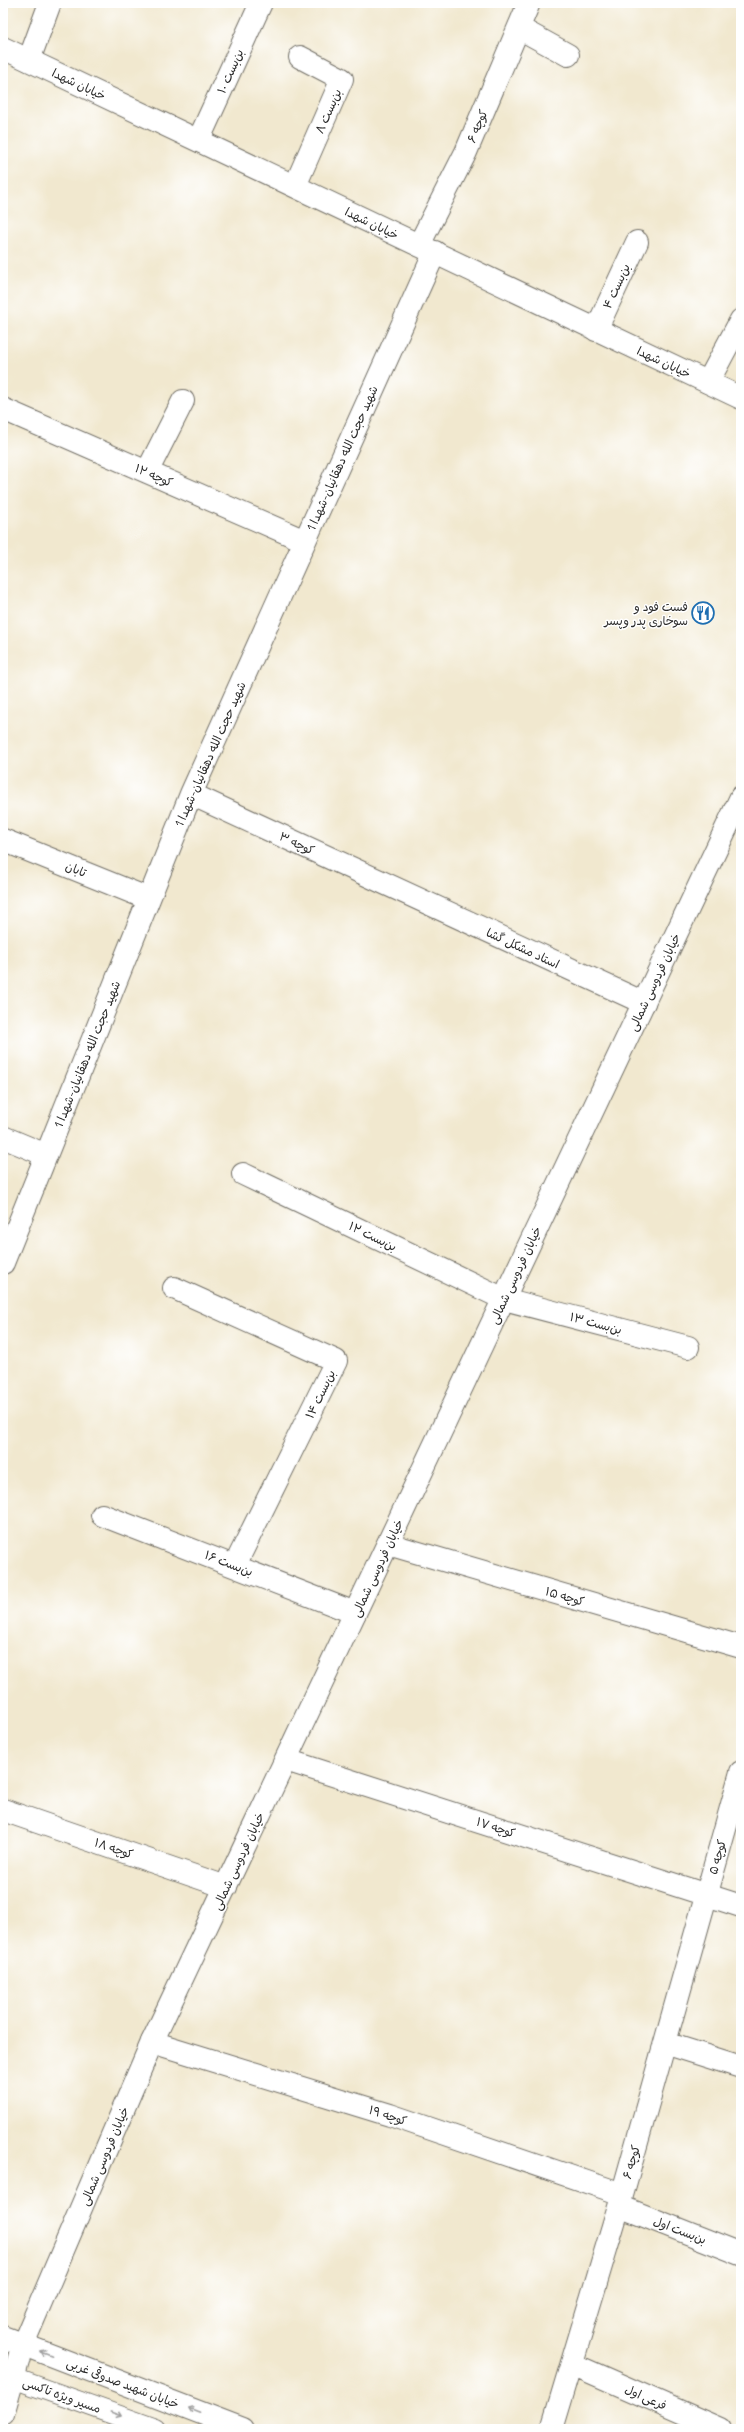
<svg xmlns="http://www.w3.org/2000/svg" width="744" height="2432" font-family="Delius,'Playpen Sans Arabic',sans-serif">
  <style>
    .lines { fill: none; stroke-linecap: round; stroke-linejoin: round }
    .service-casing { stroke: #706d64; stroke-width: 22 }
    .minor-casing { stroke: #706d64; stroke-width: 24 }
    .tertiary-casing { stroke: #706d64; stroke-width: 24 }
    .service { stroke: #fff; stroke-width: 20 }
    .minor { stroke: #fff; stroke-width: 22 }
    .tertiary { stroke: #fff; stroke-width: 22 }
    .oneway { stroke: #a0a0a0 }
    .labels { text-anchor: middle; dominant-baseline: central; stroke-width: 3; stroke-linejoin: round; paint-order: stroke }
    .street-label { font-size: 12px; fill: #2b2b2b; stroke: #fff }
    .poi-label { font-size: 12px; fill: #2b2b2b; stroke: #fff; text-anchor: end }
  </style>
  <rect width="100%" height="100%" fill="#fff"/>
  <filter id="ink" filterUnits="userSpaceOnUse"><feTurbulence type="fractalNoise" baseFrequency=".025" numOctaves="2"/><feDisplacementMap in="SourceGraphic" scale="8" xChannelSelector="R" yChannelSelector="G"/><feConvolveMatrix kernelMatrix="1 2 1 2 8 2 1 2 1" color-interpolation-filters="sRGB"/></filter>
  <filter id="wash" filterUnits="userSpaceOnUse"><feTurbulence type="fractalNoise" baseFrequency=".012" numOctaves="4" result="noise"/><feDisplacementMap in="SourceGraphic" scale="16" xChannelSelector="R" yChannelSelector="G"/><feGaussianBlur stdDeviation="0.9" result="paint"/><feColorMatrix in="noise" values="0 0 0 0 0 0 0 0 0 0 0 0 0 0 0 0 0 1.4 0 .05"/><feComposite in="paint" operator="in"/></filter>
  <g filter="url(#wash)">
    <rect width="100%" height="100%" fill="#f1e8cf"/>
  </g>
  <g filter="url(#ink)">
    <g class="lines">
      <g class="service-casing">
        <path id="service" d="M 13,2378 L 156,2429"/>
      </g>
      <g class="minor-casing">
        <path id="minor" d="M 519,28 L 568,55
          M 29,60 L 50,3
          M 199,139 L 261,3
          M 295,186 L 342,79 L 300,57
          M 419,245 L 466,152 L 529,3
          M 596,330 L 637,242
          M 708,382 L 741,320
          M 3,409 L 305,541
          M 147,472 L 183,401
          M 191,794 L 644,1003
          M 3,840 L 149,899
          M 3,1137 L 46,1155
          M 243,1174 L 504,1299 L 688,1347
          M 3,1263 L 191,794 L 435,252
          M 174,1288 L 336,1361 L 235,1565
          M 102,1515 L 355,1613
          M 388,1544 L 741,1647
          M 286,1760 L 741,1906
          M 3,1810 L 226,1887
          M 152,2042 L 390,2115 L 622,2194
          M 665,2043 L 741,2067
          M 619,2206 L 741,2254
          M 572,2364 L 720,2429
          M 3,2414 L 23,2344
          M 552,2429 L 619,2206 L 741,1772"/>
      </g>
      <g class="tertiary-casing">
        <path id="tertiary" d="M 3,48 L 741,398
          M 3,2337 L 243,2429
          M 23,2344 L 152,2042 L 741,797"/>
      </g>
      <use href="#service" class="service"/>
      <use href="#minor" class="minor"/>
      <use href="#tertiary" class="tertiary"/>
    </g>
    <defs><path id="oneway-shaft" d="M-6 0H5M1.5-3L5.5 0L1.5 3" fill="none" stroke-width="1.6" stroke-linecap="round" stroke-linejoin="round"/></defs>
    <g class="oneway">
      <use href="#oneway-shaft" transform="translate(46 2353) rotate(-159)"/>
      <use href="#oneway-shaft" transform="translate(194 2410) rotate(-159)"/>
      <use href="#oneway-shaft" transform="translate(116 2414) rotate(20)"/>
    </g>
  </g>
  <defs>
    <g id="restaurant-ring" transform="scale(1.15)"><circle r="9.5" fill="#fff" stroke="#1f6fb2" stroke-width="1.5"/><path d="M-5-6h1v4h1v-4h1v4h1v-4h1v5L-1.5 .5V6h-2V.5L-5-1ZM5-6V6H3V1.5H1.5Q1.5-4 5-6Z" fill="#1f6fb2"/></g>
  </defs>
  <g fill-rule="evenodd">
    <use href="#restaurant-ring" x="703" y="613"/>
  </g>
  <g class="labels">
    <g class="street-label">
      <text transform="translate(230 71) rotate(-66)">بن‌بست ۱۰</text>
      <text transform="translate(79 84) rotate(25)">خیابان شهدا</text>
      <text transform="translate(328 111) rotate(-66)">بن‌بست ۸</text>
      <text transform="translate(477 126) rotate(-67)">کوچه ۶</text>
      <text transform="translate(372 223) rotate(26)">خیابان شهدا</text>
      <text transform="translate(616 286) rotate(-65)">بن‌بست ۴</text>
      <text transform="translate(664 362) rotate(25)">خیابان شهدا</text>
      <text transform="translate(342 458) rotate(-66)">شهید حجت الله دهقانیان-شهدا 1</text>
      <text transform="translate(154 475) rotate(23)">کوچه ۱۲</text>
      <text transform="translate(210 754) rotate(-66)">شهید حجت الله دهقانیان-شهدا 1</text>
      <text transform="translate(297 843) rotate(25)">کوچه ۳</text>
      <text transform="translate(76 869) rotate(22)">تابان</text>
      <text transform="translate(523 948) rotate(25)">استاد مشکل گشا</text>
      <text transform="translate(654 982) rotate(-65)">خیابان فردوسی شمالی</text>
      <text transform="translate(87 1054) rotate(-68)">شهید حجت الله دهقانیان-شهدا 1</text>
      <text transform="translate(373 1236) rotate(26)">بن‌بست ۱۲</text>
      <text transform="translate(515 1275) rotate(-65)">خیابان فردوسی شمالی</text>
      <text transform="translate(596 1323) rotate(15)">بن‌بست ۱۳</text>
      <text transform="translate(320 1394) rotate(-64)">بن‌بست ۱۴</text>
      <text transform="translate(229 1563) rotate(21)">بن‌بست ۱۶</text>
      <text transform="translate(377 1568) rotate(-65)">خیابان فردوسی شمالی</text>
      <text transform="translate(565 1596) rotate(16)">کوچه ۱۵</text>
      <text transform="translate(496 1827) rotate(18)">کوچه ۱۷</text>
      <text transform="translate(114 1848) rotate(19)">کوچه ۱۸</text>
      <text transform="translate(717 1857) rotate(-74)">کوچه ۵</text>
      <text transform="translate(238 1861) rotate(-65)">خیابان فردوسی شمالی</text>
      <text transform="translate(388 2115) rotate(18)">کوچه ۱۹</text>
      <text transform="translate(104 2156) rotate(-67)">خیابان فردوسی شمالی</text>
      <text transform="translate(631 2162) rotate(-74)">کوچه ۶</text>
      <text transform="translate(680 2230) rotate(21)">بن‌بست اول</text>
      <text transform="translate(123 2383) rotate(21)">خیابان شهید صدوقی غربی</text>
      <text transform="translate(62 2395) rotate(20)">مسیر ویژه تاکسی</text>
      <text transform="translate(646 2397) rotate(24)">فرعی اول</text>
    </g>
    <g class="poi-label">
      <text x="688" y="606">فست فود و<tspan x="688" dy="14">سوخاری پدر وپسر</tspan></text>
    </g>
  </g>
  <rect width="744" height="2432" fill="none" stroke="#fff" stroke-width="16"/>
</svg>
